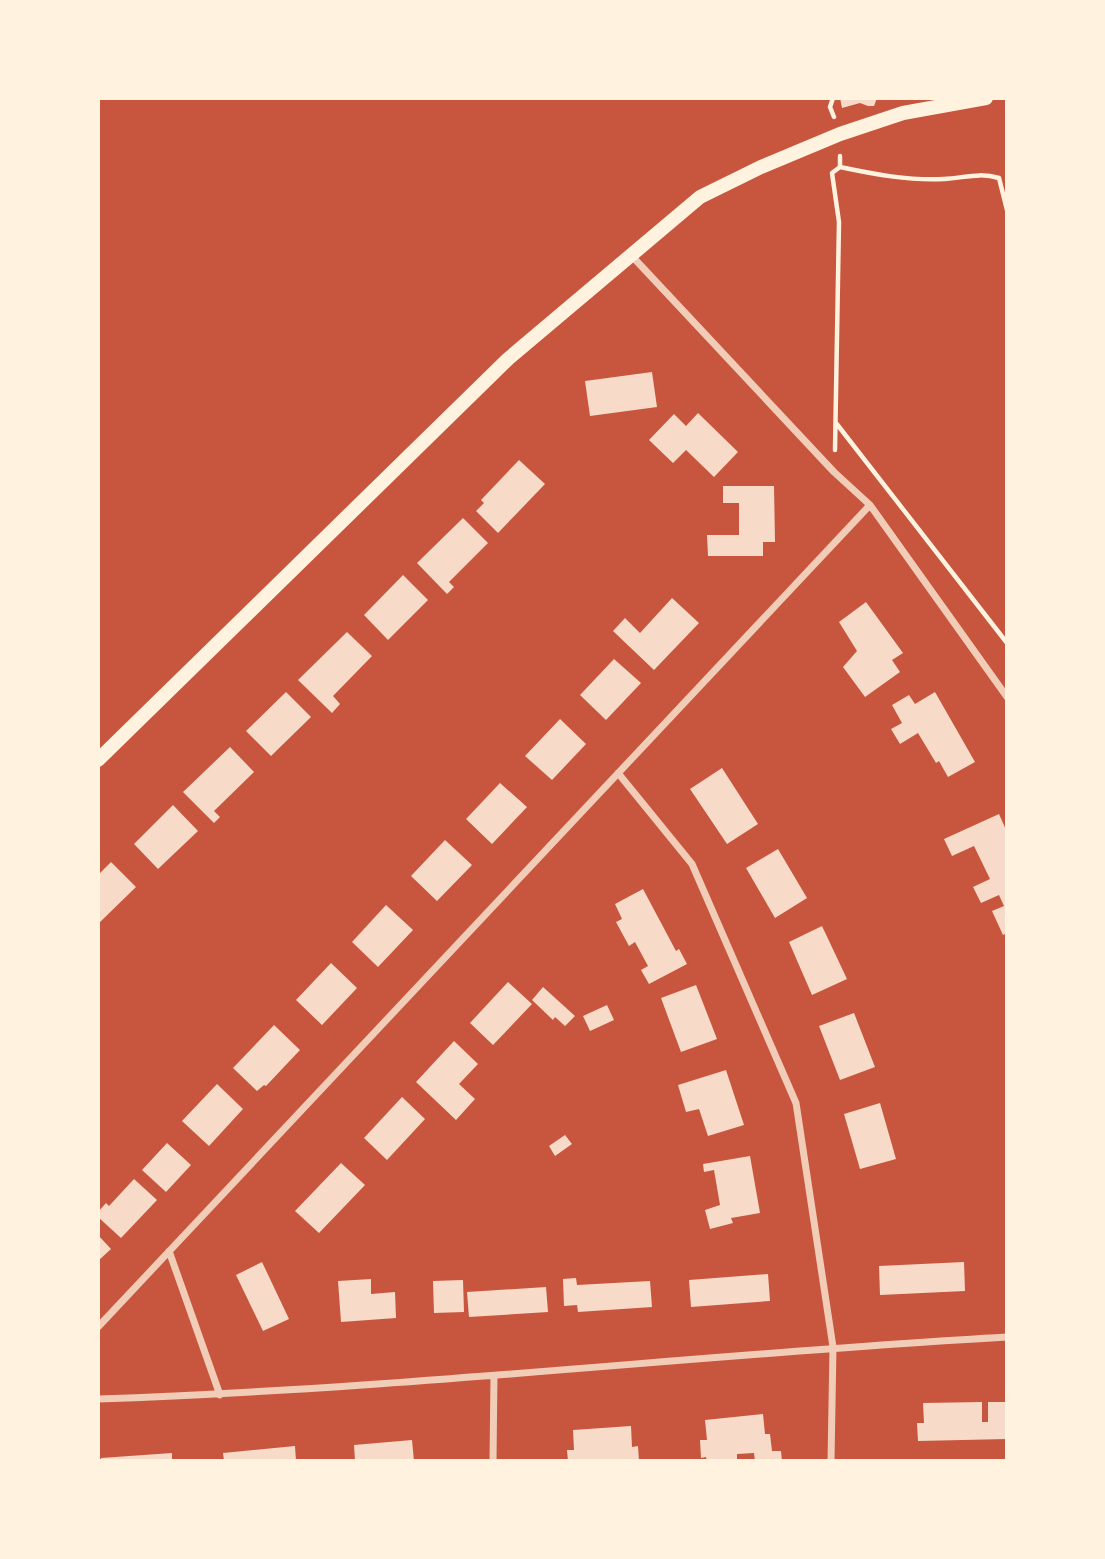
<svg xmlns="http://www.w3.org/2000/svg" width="1105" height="1559" font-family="Lato,sans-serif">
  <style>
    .building { fill: #f7dbc8 }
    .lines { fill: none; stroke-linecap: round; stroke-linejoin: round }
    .path { stroke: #fff3e0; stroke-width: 4.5 }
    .minor { stroke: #f1ccb7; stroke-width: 7 }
    .secondary { stroke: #fff3e0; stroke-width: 14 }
  </style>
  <rect width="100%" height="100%" fill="#c8553d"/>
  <path class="building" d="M 840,98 L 877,98 L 874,106 L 868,106 L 860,103 L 842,108 Z
    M 652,372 L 657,407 L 590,416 L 585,381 Z
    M 698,413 L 738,452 L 714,477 L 686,450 L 673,463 L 649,440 L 674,414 L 686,426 Z
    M 519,460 L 545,484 L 498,533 L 476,511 L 484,503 L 481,500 Z
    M 723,486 L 774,486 L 775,542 L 763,542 L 763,556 L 708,556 L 707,535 L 739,535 L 739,503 L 723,503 Z
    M 463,518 L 488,543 L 449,582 L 454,587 L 447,594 L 417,563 Z
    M 403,575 L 428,600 L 388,640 L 364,615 Z
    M 672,598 L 699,623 L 654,670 L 613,631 L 625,618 L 640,633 Z
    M 866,602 L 903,653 L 892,660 L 900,672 L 865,697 L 843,667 L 857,651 L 839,622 Z
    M 347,632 L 372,656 L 333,696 L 340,704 L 332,713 L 298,680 Z
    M 614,659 L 641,683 L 606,720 L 580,695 Z
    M 286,692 L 311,717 L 271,756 L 246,731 Z
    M 935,692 L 975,762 L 948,777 L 939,761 L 936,763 L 918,733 L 900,744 L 891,729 L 902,723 L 892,705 L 909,695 L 915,704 Z
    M 560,719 L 586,744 L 552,780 L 525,756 Z
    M 230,747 L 254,772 L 214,811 L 220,817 L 214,823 L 183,792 Z
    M 722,768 L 758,824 L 727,844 L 690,789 Z
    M 500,783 L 527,807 L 492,844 L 466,819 Z
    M 173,805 L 198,831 L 158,869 L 134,844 Z
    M 999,814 L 1007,832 L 1007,933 L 1003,935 L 992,911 L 1004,906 L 999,895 L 981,903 L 973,887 L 990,879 L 974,846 L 952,856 L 944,839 Z
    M 445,840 L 472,865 L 437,901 L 411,876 Z
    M 778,849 L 807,898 L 775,918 L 746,868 Z
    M 111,862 L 136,887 L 98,924 L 98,875 Z
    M 643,889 L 676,951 L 679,949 L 687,964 L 649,984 L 641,970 L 648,966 L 635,942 L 629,946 L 616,922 L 622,919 L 615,904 Z
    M 386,905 L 413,930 L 378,967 L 352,942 Z
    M 822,926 L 847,979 L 812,995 L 789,942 Z
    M 331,963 L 357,988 L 322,1025 L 296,1000 Z
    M 508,982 L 532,1004 L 493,1045 L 470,1023 Z
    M 696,985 L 717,1039 L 681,1052 L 661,998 Z
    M 543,987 L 575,1016 L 565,1026 L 555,1017 L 553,1020 L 532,1000 Z
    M 607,1005 L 614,1020 L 590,1031 L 583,1016 Z
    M 854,1013 L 875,1067 L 840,1080 L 819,1026 Z
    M 274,1025 L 300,1050 L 266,1086 L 264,1085 L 257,1091 L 233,1068 Z
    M 454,1041 L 478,1064 L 459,1084 L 475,1099 L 456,1120 L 416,1082 Z
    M 726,1070 L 744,1125 L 708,1136 L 699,1109 L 686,1112 L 678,1085 Z
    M 217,1084 L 243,1109 L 209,1146 L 182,1121 Z
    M 402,1097 L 425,1119 L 387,1160 L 364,1138 Z
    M 880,1103 L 896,1159 L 860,1169 L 844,1114 Z
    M 565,1135 L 572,1144 L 555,1156 L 549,1146 Z
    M 167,1143 L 191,1165 L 166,1192 L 142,1170 Z
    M 750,1156 L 760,1213 L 731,1218 L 733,1223 L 710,1229 L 705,1210 L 720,1205 L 714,1170 L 704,1172 L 703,1164 Z
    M 341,1163 L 365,1185 L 319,1233 L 295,1211 Z
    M 134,1179 L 157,1200 L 121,1238 L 98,1217 L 98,1212 L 106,1203 L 109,1206 Z
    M 98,1235 L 111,1249 L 98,1261 Z
    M 262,1262 L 289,1319 L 263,1331 L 236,1275 Z
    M 964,1262 L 965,1291 L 880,1295 L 879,1266 Z
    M 768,1274 L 770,1301 L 691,1307 L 689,1280 Z
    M 576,1278 L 577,1285 L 650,1281 L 652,1307 L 578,1312 L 577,1305 L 564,1306 L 563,1279 Z
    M 371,1279 L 371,1294 L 395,1292 L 396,1318 L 341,1322 L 338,1281 Z
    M 463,1280 L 464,1312 L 434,1313 L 433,1281 Z
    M 546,1287 L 548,1312 L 469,1317 L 467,1292 Z
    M 982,1402 L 982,1422 L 988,1422 L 988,1402 L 1006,1402 L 1007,1439 L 918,1441 L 917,1423 L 924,1423 L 923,1403 Z
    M 763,1414 L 765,1434 L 770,1434 L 772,1451 L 781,1451 L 782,1461 L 755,1461 L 754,1453 L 737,1454 L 737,1461 L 707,1461 L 706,1457 L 701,1458 L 700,1440 L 707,1440 L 705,1420 Z
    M 631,1426 L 632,1447 L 638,1446 L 639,1461 L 568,1461 L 567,1450 L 574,1450 L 573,1430 Z
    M 412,1440 L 414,1461 L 355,1461 L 354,1445 Z
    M 295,1446 L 296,1461 L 224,1461 L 223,1453 Z
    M 172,1453 L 172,1461 L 101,1461 L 101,1458 Z"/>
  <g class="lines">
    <path class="path" d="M 833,98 L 830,107 L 834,117
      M 840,156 L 840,167 C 873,174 909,181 944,179 C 964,178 979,172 999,178 L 1007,210
      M 836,423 L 1007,643
      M 835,450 L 839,222 L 832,173 L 840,167"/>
    <path class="minor" d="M 631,255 L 834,472 L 870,505 L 1007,697
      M 618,773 L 692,864 L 796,1103 L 833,1347 L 831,1461
      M 169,1251 L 220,1395
      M 98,1327 L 870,505
      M 98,1399 C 402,1389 704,1354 1007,1337
      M 493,1461 L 494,1376"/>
    <path class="secondary" d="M 98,760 L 508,359 L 700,197 L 761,167 L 840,134 L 903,113 L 986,98"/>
  </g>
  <rect width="1105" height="1559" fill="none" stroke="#fff3e0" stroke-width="200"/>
</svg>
